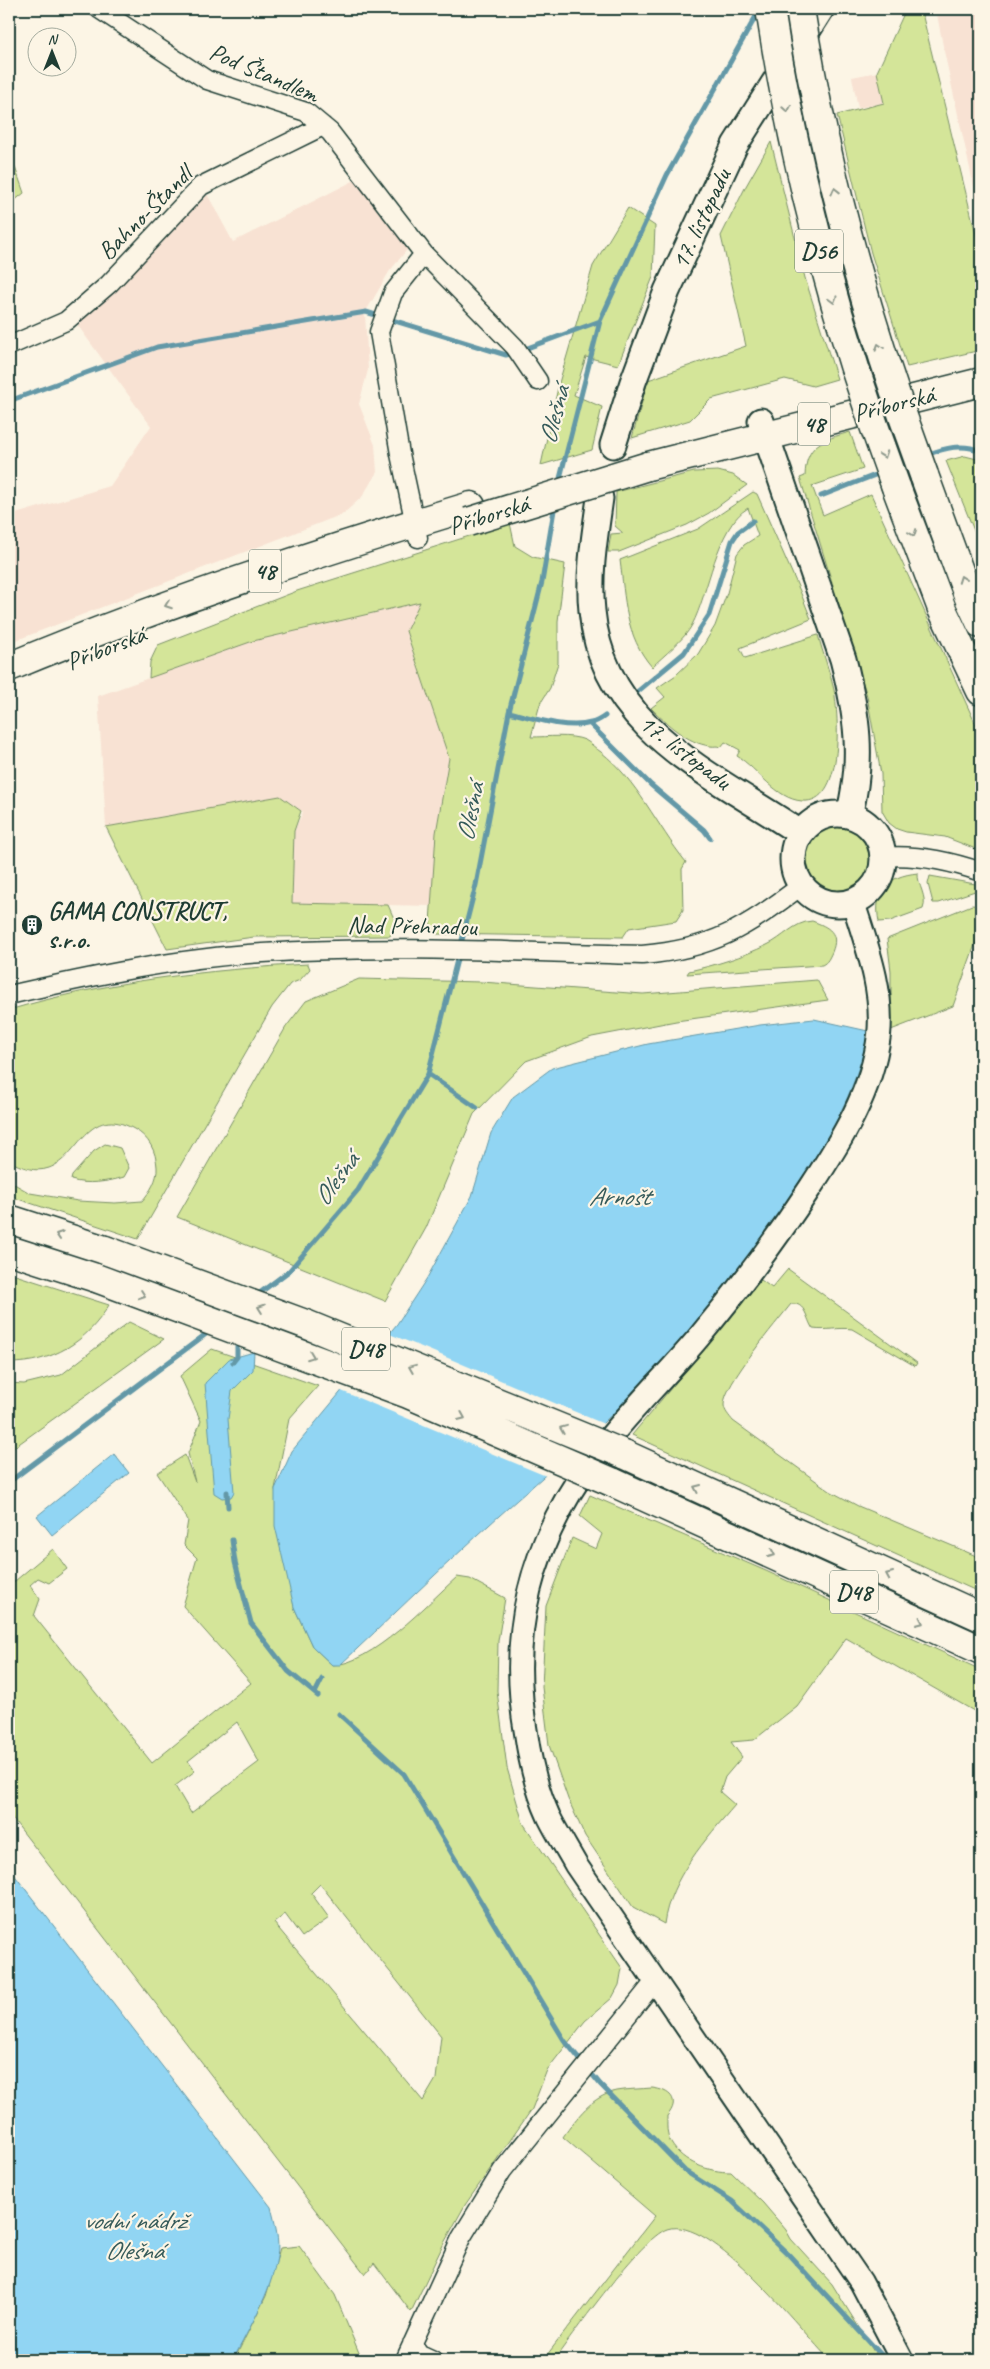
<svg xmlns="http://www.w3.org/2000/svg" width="990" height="2369" font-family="Caveat,sans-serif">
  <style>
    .built { fill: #f8e2d3 }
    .green { fill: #d4e599; stroke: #7a9166; fill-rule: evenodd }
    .water { fill: #91d5f3; stroke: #6398a7 }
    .pier { fill: #fcf5e5 }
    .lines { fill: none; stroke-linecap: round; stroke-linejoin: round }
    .stream { stroke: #6398a7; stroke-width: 5 }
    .minor-casing { stroke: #1f3d34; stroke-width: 21 }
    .tertiary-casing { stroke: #1f3d34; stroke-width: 26 }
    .secondary-casing { stroke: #1f3d34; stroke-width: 29 }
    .primary-casing { stroke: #1f3d34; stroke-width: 31 }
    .motorway-casing { stroke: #1f3d34; stroke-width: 31 }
    .minor { stroke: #fcf5e5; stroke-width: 18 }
    .tertiary { stroke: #fcf5e5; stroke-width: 22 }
    .secondary { stroke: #fcf5e5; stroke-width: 25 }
    .primary { stroke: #fcf5e5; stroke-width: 28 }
    .motorway { stroke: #fcf5e5; stroke-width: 28 }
    .primary-bridge-casing { stroke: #1f3d34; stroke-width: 31; stroke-linecap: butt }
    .motorway-bridge-casing { stroke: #1f3d34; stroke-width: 31; stroke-linecap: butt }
    .primary-bridge { stroke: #fcf5e5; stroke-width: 28 }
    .motorway-bridge { stroke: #fcf5e5; stroke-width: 28 }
    .oneway { stroke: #8e998c }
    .labels { text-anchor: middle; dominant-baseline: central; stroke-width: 4.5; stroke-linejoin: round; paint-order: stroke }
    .shield { fill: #fcf5e5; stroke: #617469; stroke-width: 1 }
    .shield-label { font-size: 24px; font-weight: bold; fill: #1f3d34 }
    .street-label { font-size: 25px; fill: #1f3d34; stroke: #fcf5e5 }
    .poi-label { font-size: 25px; font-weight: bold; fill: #1f3d34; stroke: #fcf5e5; text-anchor: start }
    .water-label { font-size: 26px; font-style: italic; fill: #365b5a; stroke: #fcf5e5 }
  </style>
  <rect width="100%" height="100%" fill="#fcf5e5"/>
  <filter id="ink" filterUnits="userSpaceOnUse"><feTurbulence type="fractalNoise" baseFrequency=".02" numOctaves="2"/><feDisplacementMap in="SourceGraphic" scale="10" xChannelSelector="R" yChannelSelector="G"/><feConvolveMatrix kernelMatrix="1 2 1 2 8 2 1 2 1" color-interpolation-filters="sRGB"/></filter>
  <g filter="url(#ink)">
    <path class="built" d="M 936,9 L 981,9 L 981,219 L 944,51 Z
      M 877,72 L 884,103 L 858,108 L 852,77 Z
      M 359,178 L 410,246 L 389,272 L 365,313 L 368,370 L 359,404 L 375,445 L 377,472 L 362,497 L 343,514 L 9,643 L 9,516 L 110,486 L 151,426 L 76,323 L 206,192 L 233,242 Z
      M 420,602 L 406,632 L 449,758 L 436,833 L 432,906 L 292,903 L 294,831 L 303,812 L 280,796 L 106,827 L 98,696 L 253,641 Z"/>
    <path class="green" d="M 906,9 L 921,9 L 981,255 L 981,350 L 907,367 L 871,253 L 837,115 L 884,103 L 877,72 Z
      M 771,142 L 805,278 L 837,379 L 813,386 L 785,379 L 711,399 L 690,420 L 632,438 L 648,380 L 746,346 L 721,236 L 746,186 Z
      M 9,150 L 24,193 L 9,205 Z
      M 628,208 L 655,226 L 653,277 L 618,365 L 586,357 L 574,395 L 602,407 L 592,450 L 541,465 L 559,383 L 593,266 Z
      M 850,432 L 863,469 L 812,486 L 823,515 L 871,494 L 981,736 L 981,851 L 945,837 L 906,832 L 897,829 L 889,823 L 882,811 L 881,774 L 867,696 L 800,478 L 805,476 C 806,444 822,440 850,432 Z
      M 965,456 L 981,460 L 981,548 L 946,461 Z
      M 718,471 L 733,475 L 747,485 L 709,513 L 687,525 L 619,552 L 608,552 L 611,534 L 623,533 L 615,526 L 616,492 L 694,472 Z
      M 753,492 L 757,494 L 800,591 L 811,619 L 740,648 L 745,658 L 818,635 C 823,654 830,672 834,690 C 839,717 844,805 802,801 C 776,799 758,769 737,756 L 740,750 L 725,742 L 721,747 C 717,745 715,747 710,746 C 687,743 667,724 651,708 L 665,697 L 657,688 L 676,675 L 698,654 L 715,626 L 727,593 L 737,554 L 744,545 L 758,536 L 748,508 C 716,527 709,593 692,625 C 685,639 663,656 652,667 C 625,636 625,598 620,560 L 698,529 Z
      M 510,523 L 515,546 L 533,557 L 565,564 L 558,621 L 558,663 L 550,688 L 540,704 L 531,737 C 548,737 570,734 585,740 C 591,743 596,749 601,752 C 638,781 656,825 686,862 L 682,869 L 683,910 L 676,921 L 629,928 L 623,937 L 435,934 L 430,923 L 436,833 L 449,758 L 406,631 L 420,602 L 253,641 L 149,678 L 150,662 L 158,645 L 297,591 Z
      M 280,796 L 301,811 L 294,831 L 292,903 L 388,905 L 396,923 L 390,936 L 254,937 L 167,949 L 106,827 Z
      M803 857a35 35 0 1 1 70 0a35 35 0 1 1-70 0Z
      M 918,873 C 917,885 928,897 923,909 L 890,921 L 879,922 C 873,891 887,876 918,873 Z
      M 930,876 L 981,885 L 981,889 L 939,903 L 933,903 L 928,884 Z
      M 972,905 L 981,906 L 981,928 L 953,1006 L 891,1030 L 891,971 L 887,939 Z
      M 812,921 C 829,927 840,933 832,952 C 829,958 828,962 822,965 L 687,974 L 689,971 C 716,965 742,957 767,945 C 783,938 794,922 812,921 Z
      M 308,964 L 310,969 L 300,980 L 290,984 L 272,1007 L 138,1239 L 9,1196 L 9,1181 L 30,1193 L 78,1201 L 115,1203 L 142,1201 C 150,1192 158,1179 157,1167 C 156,1151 149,1137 134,1129 C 87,1103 80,1157 49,1168 C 35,1173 21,1167 9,1161 L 9,1010 C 106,981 207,970 308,964 Z
      M 359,979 L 482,982 L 643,994 L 817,980 L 828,1000 L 676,1021 L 592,1037 L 526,1061 L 474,1114 L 426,1228 L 385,1301 L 177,1217 L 286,1027 L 306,1001 Z
      M 105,1144 L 120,1148 L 129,1168 L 124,1177 C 108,1182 87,1185 71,1180 L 72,1176 L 94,1151 Z
      M 788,1269 L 917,1363 L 915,1366 L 852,1329 C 838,1327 827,1331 813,1329 C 806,1319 806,1302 791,1304 C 777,1322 723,1385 724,1405 C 724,1411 730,1417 733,1421 L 830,1491 L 858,1506 L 981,1558 L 981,1593 L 632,1435 L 761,1280 L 772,1288 Z
      M 9,1273 L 109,1305 C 87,1342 52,1363 9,1363 Z
      M 129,1322 L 164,1339 L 9,1451 L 9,1383 L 24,1384 L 61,1375 Z
      M 212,1349 L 318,1386 L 289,1419 L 275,1489 L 294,1607 L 312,1646 L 332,1665 C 371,1665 428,1603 457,1577 L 470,1579 L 505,1598 L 498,1641 L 497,1691 L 507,1768 L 523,1823 L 622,1968 L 619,1985 L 612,1998 L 585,2021 L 547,2070 L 532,2109 L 465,2205 L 444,2243 L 411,2312 L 374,2263 L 365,2274 L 9,1814 L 9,1586 L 53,1549 L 67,1569 L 49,1583 L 38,1578 L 30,1585 L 40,1599 L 34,1616 L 152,1763 L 251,1683 L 183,1606 L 197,1558 L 184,1545 L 188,1520 L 157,1473 L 185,1455 L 195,1482 L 188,1453 L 201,1421 L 180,1376 ZM 237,1722 L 259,1762 L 191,1813 L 175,1786 L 195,1771 L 188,1761 ZM 320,1884 L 441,2036 L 436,2079 L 423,2101 L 274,1923 L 285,1914 L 302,1937 L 329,1918 L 311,1893 Z
      M 590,1495 L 766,1571 L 981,1670 L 981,1715 L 846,1638 L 797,1706 L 754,1740 L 731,1742 L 742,1757 L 725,1777 L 720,1792 L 735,1805 C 706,1839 670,1878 664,1924 L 633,1907 L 585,1836 L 568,1799 L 549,1745 L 542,1687 L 546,1606 L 572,1538 L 596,1549 L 602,1534 L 580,1516 Z
      M 652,2088 C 670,2090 681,2100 667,2116 C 667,2124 666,2135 671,2143 C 683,2163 709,2172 731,2172 L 763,2203 L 786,2230 L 791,2239 L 832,2284 L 879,2360 L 830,2360 C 801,2331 711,2214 667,2229 C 640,2239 574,2333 554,2360 L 543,2360 L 655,2216 L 563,2137 C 577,2117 592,2096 617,2091 C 628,2089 641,2089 652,2088 Z
      M 299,2246 L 335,2295 L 362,2360 L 234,2360 L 266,2296 L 280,2248 Z"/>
    <path class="water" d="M 814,1019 L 868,1031 C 856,1095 827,1140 792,1193 C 745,1266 691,1335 630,1397 C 582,1445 528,1489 478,1535 C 431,1578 386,1622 340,1665 L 332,1665 L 312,1646 L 294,1607 L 275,1526 L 275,1489 L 292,1451 L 397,1324 L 427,1278 L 472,1196 L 491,1133 L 513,1097 L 552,1068 L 648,1044 L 760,1025 Z
      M 254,1352 L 253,1370 L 232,1391 L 228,1419 L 234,1492 L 231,1497 L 222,1498 L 214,1493 L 205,1383 L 229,1359 Z
      M 114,1454 L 129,1473 L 52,1535 L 37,1516 Z
      M 9,1868 L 271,2207 C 275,2223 280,2241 277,2257 C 271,2293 249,2328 233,2360 L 9,2360 Z"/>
    <path class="pier" d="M 387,1333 L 429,1350 L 604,1424 L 546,1476 L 339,1390 Z"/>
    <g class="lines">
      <path class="stream" d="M 522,350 L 600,321
        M 9,401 L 157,347 L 366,312 L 506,355 L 514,353
        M 926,455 C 945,448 962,443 981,451
        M 558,486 L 600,321 L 667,175 L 760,9
        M 821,496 L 883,472
        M 637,692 L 684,653 L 709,615 L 732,541 L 738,532 L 753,521
        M 509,712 C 532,718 568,730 591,723 C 596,722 601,719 605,716
        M 590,724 L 651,785 L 704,830 L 710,838
        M 428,1074 L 477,1108
        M 257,1295 L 289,1271 L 358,1190 L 428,1074 L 476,885 L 509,712 L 542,582 L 555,504
        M 233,1362 L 237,1357 L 237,1340
        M 9,1482 L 210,1331
        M 227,1492 L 228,1507
        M 232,1540 L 235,1562 L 251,1623 L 288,1671 L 318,1696
        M 315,1693 L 322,1679
        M 339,1714 L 404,1774 L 564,2040 L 600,2084 L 685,2171 L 732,2201 L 789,2255 L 886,2360"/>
      <g class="minor-casing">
        <path id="minor" d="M 99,9 L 207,80 L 306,112 L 330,132 L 424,254 L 515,347 L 538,381
          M 9,346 L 66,321 L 109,284 L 201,186 L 323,126
          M 418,538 L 400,454 L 379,332 L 393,293 L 424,254
          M 883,857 C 917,854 949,861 981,872
          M 9,995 C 93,976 177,958 263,953 C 389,945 516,952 642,955 C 713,949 745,928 801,886
          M 412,2344 L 420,2354 L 433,2360
          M 405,2360 L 461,2238 L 502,2171 L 656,1980"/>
      </g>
      <g class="tertiary-casing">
        <path id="tertiary" d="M 853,902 C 866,944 884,990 879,1035 C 872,1092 841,1141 810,1188 C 776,1240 739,1289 699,1337 C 664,1379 624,1416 592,1460 C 531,1543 508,1632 526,1733 C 530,1761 537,1791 549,1817 C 557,1833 567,1849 576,1865 L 861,2282 L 902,2360"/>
      </g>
      <g class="secondary-casing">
        <path id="secondary" d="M 761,421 L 843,659 C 857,714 864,759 849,815
          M 613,445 L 633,382 L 667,291 L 735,145 L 821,9
          M 600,498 C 595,535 588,573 592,611 C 603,730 713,774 800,833
          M793 859a45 45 0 1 1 90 0a45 45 0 1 1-90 0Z"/>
      </g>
      <g class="primary-casing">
        <path id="primary" d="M 648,466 L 981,382
          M 9,667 C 160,604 315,553 471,506"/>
      </g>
      <g class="motorway-casing">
        <path id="motorway" d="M 924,475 L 969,598 L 981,624
          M 896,487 L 942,609 L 981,691
          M 9,1219 L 105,1250
          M 9,1250 L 96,1278
          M 624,1454 L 981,1617
          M 612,1482 L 981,1650"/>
      </g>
      <use href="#minor" class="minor"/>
      <use href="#tertiary" class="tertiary"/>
      <use href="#secondary" class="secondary"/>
      <use href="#primary" class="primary"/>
      <use href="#motorway" class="motorway"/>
      <g class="primary-bridge-casing">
        <path id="primary-bridge" d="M 468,522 L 648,466"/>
      </g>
      <g class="motorway-bridge-casing">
        <path id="motorway-bridge" d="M 770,9 C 795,173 838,331 896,487
          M 800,9 C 825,169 868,324 924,475
          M 105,1250 L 308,1325 L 624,1454
          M 96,1278 L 408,1394 L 612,1482"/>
      </g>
      <use href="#primary-bridge" class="primary-bridge"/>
      <use href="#motorway-bridge" class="motorway-bridge"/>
    </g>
    <defs><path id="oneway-chevron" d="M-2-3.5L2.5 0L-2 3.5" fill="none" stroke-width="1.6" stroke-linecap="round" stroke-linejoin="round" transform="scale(1.25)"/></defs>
    <g class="oneway">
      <use href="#oneway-chevron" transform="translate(787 109) rotate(80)"/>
      <use href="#oneway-chevron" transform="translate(835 191) rotate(-104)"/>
      <use href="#oneway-chevron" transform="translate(833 300) rotate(74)"/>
      <use href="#oneway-chevron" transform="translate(879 347) rotate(-108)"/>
      <use href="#oneway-chevron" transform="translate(884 455) rotate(70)"/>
      <use href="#oneway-chevron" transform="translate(913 533) rotate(69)"/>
      <use href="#oneway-chevron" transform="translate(962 579) rotate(-110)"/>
      <use href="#oneway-chevron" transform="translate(168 605) rotate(160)"/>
      <use href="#oneway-chevron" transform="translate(59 1235) rotate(-162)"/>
      <use href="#oneway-chevron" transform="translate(142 1295) rotate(20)"/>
      <use href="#oneway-chevron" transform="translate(261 1308) rotate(-160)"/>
      <use href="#oneway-chevron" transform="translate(311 1356) rotate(21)"/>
      <use href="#oneway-chevron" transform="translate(412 1368) rotate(-158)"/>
      <use href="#oneway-chevron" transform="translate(462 1417) rotate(23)"/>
      <use href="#oneway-chevron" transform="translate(563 1429) rotate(-158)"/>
      <use href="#oneway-chevron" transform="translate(697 1488) rotate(-156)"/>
      <use href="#oneway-chevron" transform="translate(772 1554) rotate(25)"/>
      <use href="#oneway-chevron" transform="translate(889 1575) rotate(-156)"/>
      <use href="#oneway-chevron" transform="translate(920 1622) rotate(25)"/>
    </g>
  </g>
  <defs>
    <g id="building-disc" transform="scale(1.125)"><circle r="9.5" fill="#1f3d34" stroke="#fcf5e5"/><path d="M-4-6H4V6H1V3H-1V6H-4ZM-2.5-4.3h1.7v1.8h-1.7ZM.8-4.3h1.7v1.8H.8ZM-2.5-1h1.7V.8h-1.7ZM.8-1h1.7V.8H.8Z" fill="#fff"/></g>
  </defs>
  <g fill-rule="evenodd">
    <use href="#building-disc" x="32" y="925"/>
  </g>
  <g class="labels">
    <g class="shield">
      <rect x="795" y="229.5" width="48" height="43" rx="4"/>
      <rect x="798" y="402.5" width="32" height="43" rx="4"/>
      <rect x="249" y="549.5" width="32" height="43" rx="4"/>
      <rect x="342" y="1327.5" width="48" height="43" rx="4"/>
      <rect x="830" y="1570.5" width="48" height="43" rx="4"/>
    </g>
    <g class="shield-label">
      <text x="819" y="251">D56</text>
      <text x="814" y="424">48</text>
      <text x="265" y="571">48</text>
      <text x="366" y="1349">D48</text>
      <text x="854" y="1592">D48</text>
    </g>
    <g class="street-label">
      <text transform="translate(264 73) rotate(23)">Pod Štandlem</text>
      <text transform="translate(145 213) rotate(-45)">Bahno-Štandl</text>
      <text transform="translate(701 219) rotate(-65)">17. listopadu</text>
      <text transform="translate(894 404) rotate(-14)">Příborská</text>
      <text transform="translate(489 515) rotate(-17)">Příborská</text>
      <text transform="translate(106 648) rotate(-21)">Příborská</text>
      <text transform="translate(685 752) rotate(37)">17. listopadu</text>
      <text transform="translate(412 926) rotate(1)">Nad Přehradou</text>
    </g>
    <g class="poi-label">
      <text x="48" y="911">GAMA CONSTRUCT,<tspan x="48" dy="29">s.r.o.</tspan></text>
    </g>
    <g class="water-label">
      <text transform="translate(554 415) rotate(-75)">Olešná</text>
      <text transform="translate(470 812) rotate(-79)">Olešná</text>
      <text transform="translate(336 1179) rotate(-54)">Olešná</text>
      <text x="619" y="1196">Arnošt</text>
      <text x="134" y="2220">vodní nádrž<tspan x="134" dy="30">Olešná</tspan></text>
    </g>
  </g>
  <rect width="990" height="2369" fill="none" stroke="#fcf5e5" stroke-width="30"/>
  <rect x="15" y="15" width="960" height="2339" fill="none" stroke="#1f3d34" stroke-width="2" filter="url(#ink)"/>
  <g transform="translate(52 52)"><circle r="24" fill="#fcf5e5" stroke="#a4ab9e"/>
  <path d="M0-4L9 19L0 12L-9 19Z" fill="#1f3d34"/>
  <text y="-8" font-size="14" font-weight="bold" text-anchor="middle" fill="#1f3d34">N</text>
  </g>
</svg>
